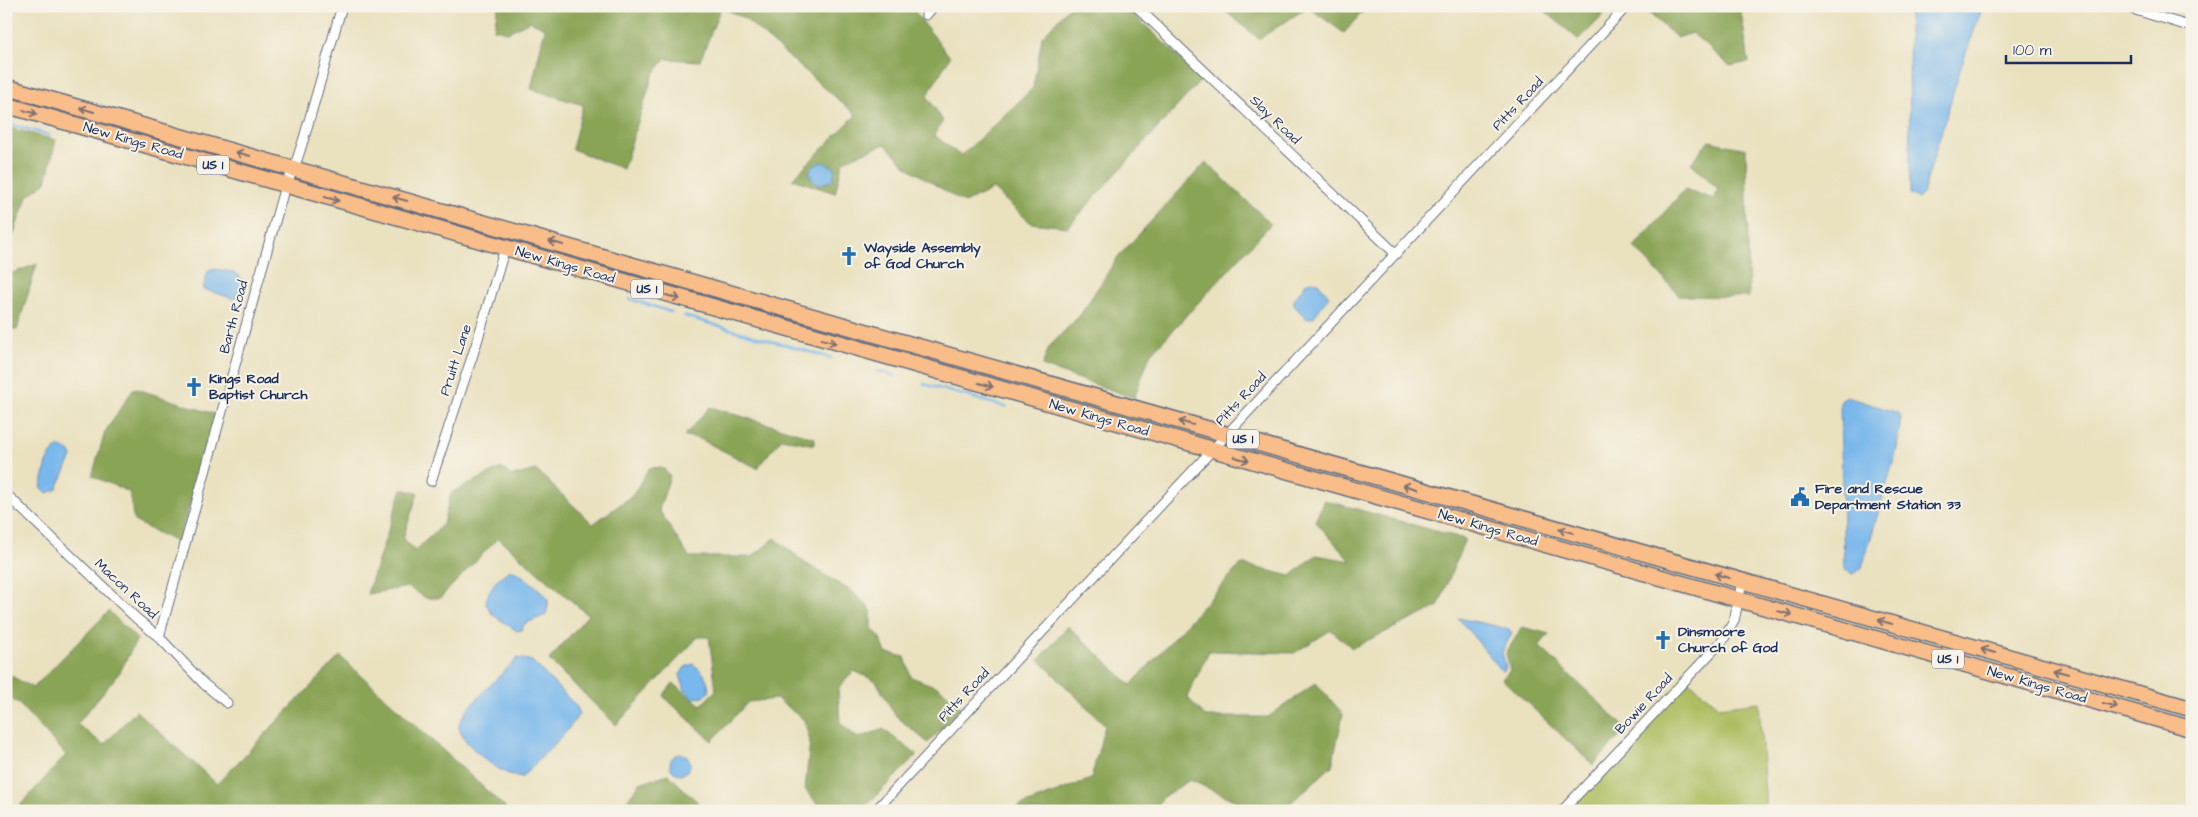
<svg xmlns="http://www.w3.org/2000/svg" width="2198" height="817" font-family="'Architects Daughter',sans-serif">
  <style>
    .green { fill: #adbd60; stroke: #64765f }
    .forest { fill: #8aa456; stroke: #526a5a }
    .water { fill: #79b8ec; stroke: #4a74a5 }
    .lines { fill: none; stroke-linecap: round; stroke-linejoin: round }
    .stream { stroke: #79b8ec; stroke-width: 2.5 }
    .minor-casing { stroke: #636d80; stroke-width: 11 }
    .trunk-casing { stroke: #636d80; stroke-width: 18 }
    .minor { stroke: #fff; stroke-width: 9 }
    .trunk { stroke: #f8bd89; stroke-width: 15 }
    .oneway { stroke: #7e6f71 }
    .labels { text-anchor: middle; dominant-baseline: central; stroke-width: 4; stroke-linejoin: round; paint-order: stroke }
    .shield { fill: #f7f3e8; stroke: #5d6a87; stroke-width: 1 }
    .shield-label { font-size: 12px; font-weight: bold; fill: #1b2f5e }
    .street-label { font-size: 14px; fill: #1b2f5e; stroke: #f7f3e8 }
    .poi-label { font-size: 14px; font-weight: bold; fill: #1b2f5e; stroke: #f7f3e8; text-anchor: start }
  </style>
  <rect width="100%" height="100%" fill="#f7f3e8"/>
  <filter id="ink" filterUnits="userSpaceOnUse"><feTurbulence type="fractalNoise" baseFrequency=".02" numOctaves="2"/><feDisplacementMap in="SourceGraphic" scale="10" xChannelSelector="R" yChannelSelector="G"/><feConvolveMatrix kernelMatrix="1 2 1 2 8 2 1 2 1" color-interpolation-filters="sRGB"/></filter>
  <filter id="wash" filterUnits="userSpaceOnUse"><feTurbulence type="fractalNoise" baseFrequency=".0096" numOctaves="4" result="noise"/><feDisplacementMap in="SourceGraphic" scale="20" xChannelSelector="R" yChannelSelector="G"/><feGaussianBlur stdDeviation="1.12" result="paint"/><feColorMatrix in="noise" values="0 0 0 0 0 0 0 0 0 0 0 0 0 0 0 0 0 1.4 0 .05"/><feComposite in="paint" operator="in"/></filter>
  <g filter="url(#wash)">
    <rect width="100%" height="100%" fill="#eae1bf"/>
    <path class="green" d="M 1689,681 L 1719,707 L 1759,702 L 1766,811 L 1579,811 L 1573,806 Z"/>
    <path class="forest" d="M 498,6 L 921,6 L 915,12 L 950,57 L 927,96 L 943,121 L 934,135 L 961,156 L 1033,88 L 1042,37 L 1070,6 L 1125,6 L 1202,79 L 1068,227 L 1031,223 L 993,189 L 964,203 L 907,167 L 885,144 L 843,161 L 835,193 L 792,179 L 856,115 L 744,18 L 721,7 L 700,61 L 665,59 L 653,75 L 623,169 L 572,149 L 583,105 L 531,89 L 545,28 L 530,21 L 508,32 L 494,29 Z
      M 1224,6 L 1368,6 L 1344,33 L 1308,7 L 1259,39 L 1223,9 Z
      M 1539,6 L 1612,6 L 1579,40 Z
      M 1740,6 L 1749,62 L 1730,66 L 1692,33 L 1677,38 L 1642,7 Z
      M 6,127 L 56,140 L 46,182 L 27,197 L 6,255 Z
      M 1709,141 L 1746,149 L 1749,297 L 1680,296 L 1634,247 L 1685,189 L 1713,199 L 1718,189 L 1691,163 Z
      M 1206,162 L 1271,224 L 1150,355 L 1134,398 L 1042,366 L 1049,347 L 1081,314 L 1118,257 Z
      M 37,264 L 17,330 L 6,327 L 6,270 L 13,273 Z
      M 134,388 L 217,415 L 178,543 L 134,521 L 129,492 L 92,476 L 105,432 Z
      M 710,407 L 815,438 L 814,445 L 782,438 L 757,468 L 698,438 L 684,436 Z
      M 662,467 L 670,476 L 659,510 L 689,557 L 752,557 L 775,538 L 805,563 L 854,593 L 871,610 L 871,627 L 880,637 L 886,653 L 905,657 L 911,677 L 940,688 L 962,708 L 928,743 L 895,715 L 876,681 L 854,671 L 838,689 L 840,723 L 858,738 L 883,729 L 917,755 L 861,811 L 823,811 L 805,789 L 810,741 L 804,720 L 777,699 L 748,702 L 712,741 L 663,696 L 673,683 L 701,705 L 716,690 L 709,637 L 698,637 L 616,725 L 549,660 L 588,615 L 498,538 L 440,598 L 426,598 L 408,587 L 367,594 L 402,489 L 418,493 L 403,538 L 415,551 L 443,524 L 451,493 L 501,468 L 512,476 L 536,470 L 593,524 L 632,496 L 649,468 Z
      M 1324,500 L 1465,539 L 1438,607 L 1352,648 L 1331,630 L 1294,653 L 1209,651 L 1187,697 L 1206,717 L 1268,717 L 1316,683 L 1343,714 L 1332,766 L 1285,808 L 1287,811 L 1242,811 L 1236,801 L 1190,780 L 1163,797 L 1154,811 L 1015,811 L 1020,806 L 1091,779 L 1105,725 L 1039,660 L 1068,626 L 1131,685 L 1241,564 L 1291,576 L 1316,555 L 1351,561 L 1315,521 Z
      M 109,611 L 137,639 L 120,672 L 77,724 L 104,745 L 136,711 L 217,784 L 340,656 L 509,811 L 390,811 L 385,807 L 382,811 L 15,811 L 66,755 L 18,703 L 6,696 L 6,673 L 33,688 Z
      M 1522,627 L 1549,634 L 1539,646 L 1627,729 L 1593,765 L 1502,679 L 1510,670 L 1506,653 Z
      M 668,774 L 707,811 L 619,811 L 640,783 Z"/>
    <path class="water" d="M 1909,6 L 1983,6 L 1961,67 L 1923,193 L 1918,199 L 1910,194 Z
      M 823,162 L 835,168 L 833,180 L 818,185 L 812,180 L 809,172 L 814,165 Z
      M 215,269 C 224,271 239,271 243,281 L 235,299 L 203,289 L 208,271 Z
      M 1312,281 L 1317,282 L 1329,296 L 1314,317 L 1307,319 L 1294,305 L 1294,300 L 1307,282 Z
      M 1847,397 L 1899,413 L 1901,417 L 1897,449 L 1864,561 L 1861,569 L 1852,574 L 1844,568 L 1840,403 L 1842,400 Z
      M 62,447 L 70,452 L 72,457 L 56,490 L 47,493 L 41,487 C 46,473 45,451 62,447 Z
      M 511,570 C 520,572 545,592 548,601 C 549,607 546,611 546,615 L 524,624 L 522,630 L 517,631 L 493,615 L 486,604 C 487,590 498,576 511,570 Z
      M 1458,618 L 1509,629 L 1512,633 L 1502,652 L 1506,667 L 1503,672 Z
      M 518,658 L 532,661 L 577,707 L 579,714 C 565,737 540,757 522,777 C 504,775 491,765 478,753 C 472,748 458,735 459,725 C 462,710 506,670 518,658 Z
      M 693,664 C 704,672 708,678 709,692 L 704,697 L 693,698 L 685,690 L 680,675 L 685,667 Z
      M670 764a10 10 0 1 1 20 0a10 10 0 1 1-20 0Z"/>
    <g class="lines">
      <path class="stream" d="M 6,123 L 49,135
        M 630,299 L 671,312
        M 684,316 L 831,358
        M 878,371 L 895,376
        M 924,384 L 1006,407"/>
    </g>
  </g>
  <g filter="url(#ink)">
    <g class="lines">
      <g class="minor-casing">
        <path id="minor" d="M 1136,6 L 1396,254
          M 2122,6 L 2192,27
          M 926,15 L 934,6
          M 431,481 L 476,345 L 505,248
          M 6,494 L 136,618 L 159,637 L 204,684 L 227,703
          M 159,637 L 285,186 L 294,169 L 304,138 L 342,6
          M 875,811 L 1627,6
          M 1562,811 L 1723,640 L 1734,621 L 1742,582"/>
      </g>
      <g class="trunk-casing">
        <path id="trunk" d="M 6,87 L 2192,709
          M 6,105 L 2192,729"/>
      </g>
      <use href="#minor" class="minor"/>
      <use href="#trunk" class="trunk"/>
    </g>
    <defs><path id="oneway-shaft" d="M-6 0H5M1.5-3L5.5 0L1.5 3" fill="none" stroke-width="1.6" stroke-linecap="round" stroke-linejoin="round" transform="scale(1.25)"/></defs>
    <g class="oneway">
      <use href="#oneway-shaft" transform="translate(87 110) rotate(-164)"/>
      <use href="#oneway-shaft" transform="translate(30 112) rotate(16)"/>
      <use href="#oneway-shaft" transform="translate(243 154) rotate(-164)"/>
      <use href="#oneway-shaft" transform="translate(332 199) rotate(16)"/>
      <use href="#oneway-shaft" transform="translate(400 199) rotate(-164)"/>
      <use href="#oneway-shaft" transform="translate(556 243) rotate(-164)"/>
      <use href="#oneway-shaft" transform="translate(673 297) rotate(16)"/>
      <use href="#oneway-shaft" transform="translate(829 341) rotate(16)"/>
      <use href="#oneway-shaft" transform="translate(986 385) rotate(16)"/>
      <use href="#oneway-shaft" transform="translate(1186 423) rotate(-164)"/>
      <use href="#oneway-shaft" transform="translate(1242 459) rotate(16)"/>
      <use href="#oneway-shaft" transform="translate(1410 487) rotate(-164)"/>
      <use href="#oneway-shaft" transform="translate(1566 531) rotate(-164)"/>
      <use href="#oneway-shaft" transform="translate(1722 576) rotate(-164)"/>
      <use href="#oneway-shaft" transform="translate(1785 613) rotate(16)"/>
      <use href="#oneway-shaft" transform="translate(1885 622) rotate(-164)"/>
      <use href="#oneway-shaft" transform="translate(1988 651) rotate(-164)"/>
      <use href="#oneway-shaft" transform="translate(2061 672) rotate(-164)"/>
      <use href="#oneway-shaft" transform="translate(2110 705) rotate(16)"/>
    </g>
  </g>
  <defs>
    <g id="church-bare" transform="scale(1.5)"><path d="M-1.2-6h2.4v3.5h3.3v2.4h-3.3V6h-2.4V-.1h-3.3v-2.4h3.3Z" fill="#1f6fb2" stroke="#f7f3e8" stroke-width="2.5" paint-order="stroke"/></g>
    <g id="civic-bare" transform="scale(1.5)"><path d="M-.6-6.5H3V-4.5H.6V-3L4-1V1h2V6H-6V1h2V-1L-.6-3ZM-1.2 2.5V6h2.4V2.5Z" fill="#1f6fb2" stroke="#f7f3e8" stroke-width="2.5" paint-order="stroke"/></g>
  </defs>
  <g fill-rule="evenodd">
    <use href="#church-bare" x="849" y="256"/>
    <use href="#church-bare" x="194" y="387"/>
    <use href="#civic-bare" x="1800" y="497"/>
    <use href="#church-bare" x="1663" y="640"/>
  </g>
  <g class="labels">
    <g class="shield">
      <rect x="197" y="155.5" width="32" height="19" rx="4"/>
      <rect x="631" y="279.5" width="32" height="19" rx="4"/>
      <rect x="1227" y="429.5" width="32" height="19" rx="4"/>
      <rect x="1932" y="649.5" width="32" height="19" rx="4"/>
    </g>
    <g class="shield-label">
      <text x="213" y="165">US 1</text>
      <text x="647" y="289">US 1</text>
      <text x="1243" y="439">US 1</text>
      <text x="1948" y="659">US 1</text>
    </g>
    <g class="street-label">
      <text transform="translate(1518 104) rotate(-47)">Pitts Road</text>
      <text transform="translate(1275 120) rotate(44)">Slay Road</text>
      <text transform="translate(133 141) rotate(16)">New Kings Road</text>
      <text transform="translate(565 265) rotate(16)">New Kings Road</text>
      <text transform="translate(234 317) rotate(-75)">Barth Road</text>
      <text transform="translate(456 360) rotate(-72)">Pruitt Lane</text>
      <text transform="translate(1241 399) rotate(-47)">Pitts Road</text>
      <text transform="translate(1099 418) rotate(16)">New Kings Road</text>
      <text transform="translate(1488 528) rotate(16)">New Kings Road</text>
      <text transform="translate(126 589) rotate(43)">Macon Road</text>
      <text transform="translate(2037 685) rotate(16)">New Kings Road</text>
      <text transform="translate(964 695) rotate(-47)">Pitts Road</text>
      <text transform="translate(1644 704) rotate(-47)">Bowie Road</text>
    </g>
    <g class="poi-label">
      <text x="864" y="248">Wayside Assembly<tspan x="864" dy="16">of God Church</tspan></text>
      <text x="209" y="379">Kings Road<tspan x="209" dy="16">Baptist Church</tspan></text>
      <text x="1815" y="489">Fire and Rescue<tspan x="1815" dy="16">Department Station 33</tspan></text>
      <text x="1678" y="632">Dinsmoore<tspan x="1678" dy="16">Church of God</tspan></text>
    </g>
  </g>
  <rect width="2198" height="817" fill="none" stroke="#f7f3e8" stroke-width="25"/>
  <path d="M2006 55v8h125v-8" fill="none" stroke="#1b2f5e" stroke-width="2.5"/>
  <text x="2013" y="55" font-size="15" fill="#1b2f5e" stroke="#f7f3e8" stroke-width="4" paint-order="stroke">100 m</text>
</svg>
